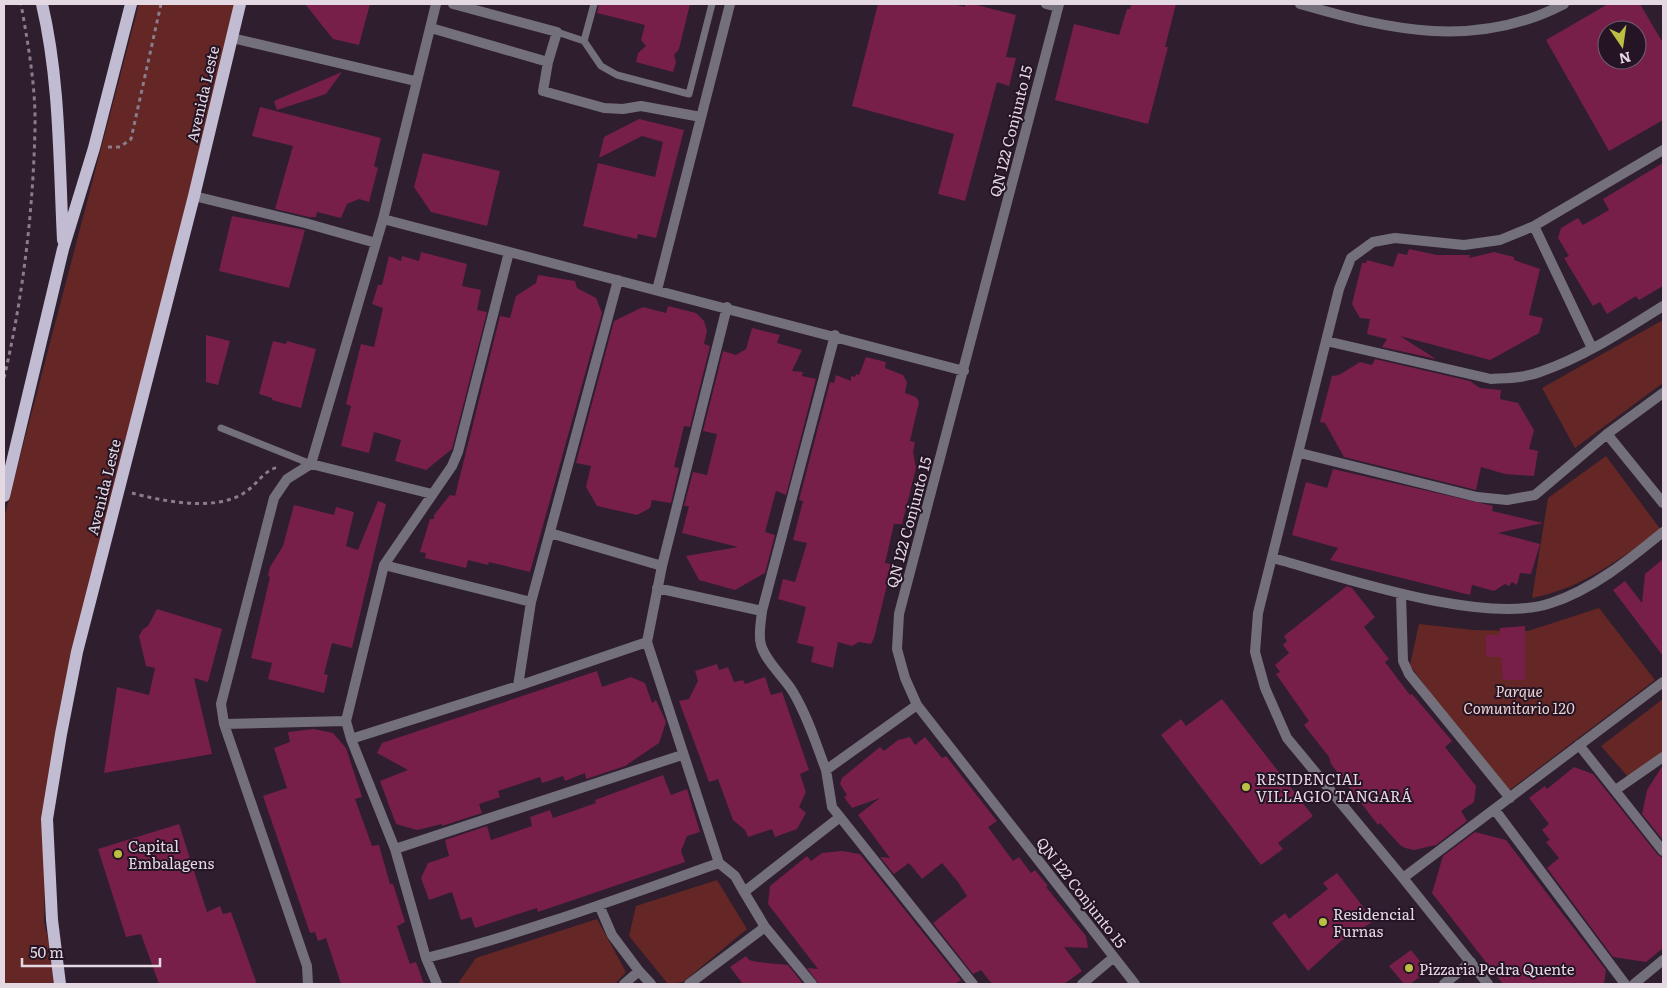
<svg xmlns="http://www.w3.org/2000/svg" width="1667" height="988" font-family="Literata,serif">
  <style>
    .green { fill: #642725 }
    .building { fill: #771f49; fill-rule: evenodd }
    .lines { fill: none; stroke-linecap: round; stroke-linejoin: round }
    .path { stroke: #8a7c8a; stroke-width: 3; stroke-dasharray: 4 4; stroke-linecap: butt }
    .lane { stroke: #73707b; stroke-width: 7 }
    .street { stroke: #73707b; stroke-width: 10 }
    .primary { stroke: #c2bcd3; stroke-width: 12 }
    .poi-dot { fill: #bcbf44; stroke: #241424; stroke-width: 2 }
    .labels { text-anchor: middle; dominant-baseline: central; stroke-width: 4; stroke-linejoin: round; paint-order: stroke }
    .street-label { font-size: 15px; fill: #e4d8e3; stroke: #241424 }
    .park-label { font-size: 15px; font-style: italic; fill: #edd1ce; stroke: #241424 }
    .poi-label { font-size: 15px; fill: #e4d8e3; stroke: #241424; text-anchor: start }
  </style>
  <rect width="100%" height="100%" fill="#2e1e2e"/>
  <path class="green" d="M 139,4 L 242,4 L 75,652 L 46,818 L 44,922 L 59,984 L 4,984 L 4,518 Z
    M 1663,320 L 1663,383 L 1575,448 L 1542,388 Z
    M 1606,456 L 1661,530 C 1619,559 1583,588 1532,598 L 1548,498 Z
    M 1599,608 L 1655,680 L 1507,792 L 1484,767 L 1410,665 L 1419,624 L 1474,630 L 1528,631 Z
    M 1663,699 L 1663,754 L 1629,778 L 1601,746 Z
    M 717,880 L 747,929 L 683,982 L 668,984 L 629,936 L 636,906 Z
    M 597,919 L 626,972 L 615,984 L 460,984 L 459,982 L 476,958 Z"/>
  <path class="building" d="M 305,4 L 370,4 L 359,45 L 333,39 Z
    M 599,4 L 690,4 L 679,49 L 674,55 L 676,62 L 673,72 L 636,62 L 638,53 L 646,46 L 641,40 L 645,25 L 597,13 Z
    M 878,4 L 952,4 L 965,7 L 965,4 L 973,4 L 1016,15 L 1006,57 L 1016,58 L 1009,86 L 997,82 L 965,201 L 938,194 L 954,134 L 852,106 Z
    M 1131,4 L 1176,4 L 1165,47 L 1168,47 L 1148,124 L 1055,100 L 1074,24 L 1119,35 L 1127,9 L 1130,9 Z
    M 1608,4 L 1640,4 L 1663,43 L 1663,120 L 1609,151 L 1546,40 ZM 1607,30 L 1637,30 L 1637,60 L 1607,60 Z
    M 342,72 L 326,94 L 277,110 L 274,101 Z
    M 260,107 L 381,138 L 374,166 L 378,168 L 369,202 L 359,199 L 347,204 L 341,218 L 317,212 L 316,217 L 309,217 L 275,209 L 293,146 L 252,136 Z
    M 639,119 L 684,130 L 656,238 L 638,234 L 637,239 L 583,226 L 598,163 L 655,177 L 663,142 L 642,136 L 599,158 L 604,137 Z
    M 423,153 L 500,171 L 487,226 L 431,212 L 414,187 Z
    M 1663,163 L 1663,286 L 1639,300 L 1636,296 L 1607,314 L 1600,302 L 1593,306 L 1564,258 L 1569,256 L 1558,238 L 1561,228 L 1578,218 L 1583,225 L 1609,210 L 1603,199 Z
    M 232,216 L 305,230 L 289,288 L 219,271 Z
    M 1409,249 L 1437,255 L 1470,255 L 1469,258 L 1494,252 L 1514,257 L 1514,260 L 1540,269 L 1529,315 L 1543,318 L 1539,333 L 1490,360 L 1400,336 L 1436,359 L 1382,347 L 1387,339 L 1367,334 L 1370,319 L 1360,318 L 1352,304 L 1362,263 L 1366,263 L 1367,260 L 1393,267 L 1398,253 L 1407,255 Z
    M 421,252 L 467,264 L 462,286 L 481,290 L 477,310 L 487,312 L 452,449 L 426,470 L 395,461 L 401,440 L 374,432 L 369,453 L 341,446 L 351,406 L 346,404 L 361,344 L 374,347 L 383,308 L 372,304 L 378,285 L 382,285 L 389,256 L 401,261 L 402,256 L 419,261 Z
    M 538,275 L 575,281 L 577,288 L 596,298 L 602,313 L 530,572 L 489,562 L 488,565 L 468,560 L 466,568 L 425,558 L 426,553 L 420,552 L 430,519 L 434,519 L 434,515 L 450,495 L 455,496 L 500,316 L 510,318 L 516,296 L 536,283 Z
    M 668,306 L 696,313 L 704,321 L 707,331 L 704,344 L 710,346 L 690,427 L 684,426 L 679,447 L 674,467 L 679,468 L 671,503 L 652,500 L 650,508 L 637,515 L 597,506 L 586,487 L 591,466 L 576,463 L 614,321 L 643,307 L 666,313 Z
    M 752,328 L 780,335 L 777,343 L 802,350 L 792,371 L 803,372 L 802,376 L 816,379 L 786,495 L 776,491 L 765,532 L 775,535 L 765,573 L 735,590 L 699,580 L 686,556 L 738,547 L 682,533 L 689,506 L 684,506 L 693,472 L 707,475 L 717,434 L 703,431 L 723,351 L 736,355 L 746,349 Z
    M 206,335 L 230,341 L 218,385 L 206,382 Z
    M 273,341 L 286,344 L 287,341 L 316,349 L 301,408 L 272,400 L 272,398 L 259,394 Z
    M 866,357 L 886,362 L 885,368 L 903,375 L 907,382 L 905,393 L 916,397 L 919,402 L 910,441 L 915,442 L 913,452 L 916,468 L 902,524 L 894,524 L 885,563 L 891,564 L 885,584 L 887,585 L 874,638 L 871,644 L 859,642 L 852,646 L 838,642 L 833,668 L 811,662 L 814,647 L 797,643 L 806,607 L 778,599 L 783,579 L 795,582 L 807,543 L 793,540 L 803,501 L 799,500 L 830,382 L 834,383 L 836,375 L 851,381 L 851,376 L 855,377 L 856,374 L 859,375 Z
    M 1375,359 L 1470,381 L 1480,388 L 1501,390 L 1500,399 L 1518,403 L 1534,430 L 1529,449 L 1538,451 L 1534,476 L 1505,474 L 1481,467 L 1476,490 L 1344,457 L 1325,423 L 1320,422 L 1332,376 L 1339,375 L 1360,362 L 1372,365 Z
    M 1333,469 L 1493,506 L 1492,511 L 1543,523 L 1498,533 L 1540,544 L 1531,574 L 1520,573 L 1517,585 L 1512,582 L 1509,586 L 1505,584 L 1494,591 L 1472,585 L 1470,595 L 1330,560 L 1338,548 L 1292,535 L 1306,482 L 1327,488 Z
    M 378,501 L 386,504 L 352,648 L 332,643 L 324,674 L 328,675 L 324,693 L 268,679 L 272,663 L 251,658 L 270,577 L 268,576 L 270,567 L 283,546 L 294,505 L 334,515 L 336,507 L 354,512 L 346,546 L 358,550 Z
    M 1663,559 L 1663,656 L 1613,590 L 1625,581 L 1642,603 L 1645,574 Z
    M 1347,586 L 1352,588 L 1375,617 L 1364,627 L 1389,659 L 1385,662 L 1410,695 L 1412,694 L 1452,741 L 1445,747 L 1476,786 L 1474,802 L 1461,811 L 1467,821 L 1436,845 L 1414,850 L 1405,848 L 1400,845 L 1380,823 L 1378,825 L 1331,764 L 1329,757 L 1304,725 L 1309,721 L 1276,674 L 1280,672 L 1275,665 L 1289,653 L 1283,645 L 1287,641 L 1284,636 Z
    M 157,609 L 222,629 L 208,682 L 194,678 L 212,754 L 104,773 L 117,687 L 149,695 L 155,668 L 146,666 L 139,636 L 143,629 L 148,626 Z
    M 1525,626 L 1525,680 L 1503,680 L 1501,657 L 1486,657 L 1486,635 L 1500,635 L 1500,628 Z
    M 717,664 L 719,670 L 728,667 L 734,682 L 743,680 L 745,684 L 765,677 L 771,695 L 782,692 L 809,770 L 800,774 L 806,792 L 799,807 L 806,813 L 797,829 L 775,837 L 772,829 L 748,837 L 745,830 L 733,820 L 718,779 L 709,782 L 679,701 L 689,699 L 698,681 L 695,671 Z
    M 597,671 L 602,687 L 631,677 L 645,683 L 652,703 L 656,700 L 666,722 L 659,743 L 625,766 L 586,779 L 585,773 L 565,781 L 563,776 L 542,783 L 540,777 L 498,791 L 500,797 L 479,804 L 482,813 L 442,826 L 442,824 L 417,830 L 396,824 L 380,781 L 408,770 L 377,753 L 382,743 Z
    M 1222,699 L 1313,816 L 1278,843 L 1283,849 L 1261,865 L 1161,735 L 1181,719 L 1186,726 Z
    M 314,729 L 333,733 L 346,748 L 362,797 L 355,799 L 372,846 L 379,845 L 390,884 L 393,884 L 405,922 L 397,926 L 410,964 L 416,962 L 424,984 L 341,984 L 326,938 L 318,941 L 315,932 L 310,933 L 263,796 L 287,788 L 274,748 L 290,742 L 288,732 Z
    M 910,737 L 915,745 L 925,737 L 942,758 L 946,756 L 997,821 L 988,827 L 1013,861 L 1019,857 L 1031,873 L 1035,870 L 1048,886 L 1046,887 L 1086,936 L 1088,948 L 1064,947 L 1082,971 L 1064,984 L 992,984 L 981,970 L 973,974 L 933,923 L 967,896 L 958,882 L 942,863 L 922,879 L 909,863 L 894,874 L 880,857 L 890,858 L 858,815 L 880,798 L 852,808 L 844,797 L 847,795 L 840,784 L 842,778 L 880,747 L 884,751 L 898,740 Z
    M 1663,765 L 1663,840 L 1642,814 L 1647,790 Z
    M 1574,767 L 1593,774 L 1658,855 L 1663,858 L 1663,948 L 1646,962 L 1613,957 L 1547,868 L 1559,858 L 1546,842 L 1550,840 L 1542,830 L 1549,824 L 1529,798 L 1545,786 L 1547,789 Z
    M 663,775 L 671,795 L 687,789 L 700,832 L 687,836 L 681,851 L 685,862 L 538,912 L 537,908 L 475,928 L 471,917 L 461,920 L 452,892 L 429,900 L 421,878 L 428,863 L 449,856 L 445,840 L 487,826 L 491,840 L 532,826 L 530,817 L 550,810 L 553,818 L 596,803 L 595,800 Z
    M 179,824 L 207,912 L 220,906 L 223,914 L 231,912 L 257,984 L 159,984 L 141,934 L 126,937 L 98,849 Z
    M 1475,832 L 1506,840 L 1606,970 L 1604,984 L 1503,984 L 1432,893 L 1443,856 Z
    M 842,851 L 860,854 L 961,980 L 955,984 L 819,984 L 807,968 L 818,969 L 768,904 L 770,886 L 807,856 L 811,861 L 822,853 Z
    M 1337,873 L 1374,921 L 1341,941 L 1308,971 L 1272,923 L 1285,913 L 1289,919 L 1328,889 L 1323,883 Z
    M 1411,950 L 1428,971 L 1410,984 L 1404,984 L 1389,966 Z
    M 746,956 L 749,960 L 758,962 L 788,965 L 803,984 L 743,984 L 730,967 Z"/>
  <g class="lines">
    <path class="path" d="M 108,147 L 120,147 L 131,139 L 161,4
      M 4,378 C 23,297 33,212 35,129 C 36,87 28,44 21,4
      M 132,493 C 162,501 215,512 244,493 C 257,485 265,468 280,467"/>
    <path class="lane" d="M 557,32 L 584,41 L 594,4
      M 584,41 L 601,66 L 617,75 L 689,94 L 712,4
      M 221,428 L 311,464"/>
    <path class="street" d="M 453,4 L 557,32 L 548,62 L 543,91 L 604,108 L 623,109 L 641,106 L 701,117
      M 1046,4 L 1058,7
      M 1059,4 L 899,614 L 897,649 L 905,678 L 917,705 L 1135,984
      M 1300,4 C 1390,30 1476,50 1564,4
      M 431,28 L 548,62
      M 232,38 L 415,81
      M 194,196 L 305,223 L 376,243
      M 383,219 L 436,4
      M 1534,226 L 1592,348
      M 657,290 L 730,4
      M 1326,341 L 1491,379 C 1507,378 1525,378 1540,372 C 1584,357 1625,330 1663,306
      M 1607,434 L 1663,503
      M 1300,453 L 1477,497 L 1507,500 L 1535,495 L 1607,434 L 1663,393
      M 311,464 L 432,494
      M 550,533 L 662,566
      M 1273,558 C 1342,577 1484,626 1551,603 C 1592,590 1630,559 1663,532
      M 384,565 L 531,602
      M 657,588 L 762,611
      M 1401,594 L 1403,661 L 1409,674 L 1510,798
      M 647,642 L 719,863 L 735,876 L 744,892
      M 518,686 L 531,602 L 618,280
      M 346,721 L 384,565 L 452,466 L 458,452 L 509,252
      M 224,724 L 346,721 L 351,739 L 395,849 L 426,958 L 437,984
      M 351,739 L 518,686 L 647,642 L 662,566 L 727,307
      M 1579,745 L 1663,851
      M 826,770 C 816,744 808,717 793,692 C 784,677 766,662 761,645 C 758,635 761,621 762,611 L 835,335
      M 1617,789 L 1663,757
      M 1495,810 L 1625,984
      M 840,817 L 973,984
      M 395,849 L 682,755
      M 1403,878 L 1663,682
      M 599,905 L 612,935 L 639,971
      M 765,927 L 812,984
      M 426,958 C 526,933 622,897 719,863
      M 308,984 L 307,966 L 224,724 L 221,704 L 274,498 L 287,479 L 311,464 L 383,219 L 964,371
      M 624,984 L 639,971 L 651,984
      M 689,984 L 765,927 L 744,892 L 840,817 L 832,807 L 826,770 L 917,705
      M 1082,984 L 1114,957
      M 1444,984 L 1471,962
      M 1488,984 L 1403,878 L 1287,738 L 1265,688 L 1255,652 L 1258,613 L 1339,289 L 1351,258 L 1373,242 L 1395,238 L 1464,245 L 1500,240 L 1534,226 L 1663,150
      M 1634,984 L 1663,960"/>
    <path class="primary" d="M 42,4 C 60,80 59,162 63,240
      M 4,496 L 63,249 L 94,148 L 131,4
      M 60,984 L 52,920 L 47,819 L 61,734 L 77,652 L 194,196 L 240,4"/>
  </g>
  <g class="poi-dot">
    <circle cx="1246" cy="787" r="5"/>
    <circle cx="118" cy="854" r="5"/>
    <circle cx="1323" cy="922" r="5"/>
    <circle cx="1409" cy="968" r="5"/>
  </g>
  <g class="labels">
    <g class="street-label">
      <text transform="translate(202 94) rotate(-77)">Avenida Leste</text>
      <text transform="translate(1010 131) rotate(-76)">QN 122 Conjunto 15</text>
      <text transform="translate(103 487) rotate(-76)">Avenida Leste</text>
      <text transform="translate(908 522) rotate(-75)">QN 122 Conjunto 15</text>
      <text transform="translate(1082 892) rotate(52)">QN 122 Conjunto 15</text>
    </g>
    <g class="park-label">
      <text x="1519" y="690">Parque<tspan x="1519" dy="17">Comunitario 120</tspan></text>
    </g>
    <g class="poi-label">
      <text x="1256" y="778">RESIDENCIAL<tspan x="1256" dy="17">VILLAGIO TANGARÁ</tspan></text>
      <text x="128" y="845">Capital<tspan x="128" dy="17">Embalagens</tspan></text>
      <text x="1333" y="913">Residencial<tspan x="1333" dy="17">Furnas</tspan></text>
      <text x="1419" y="968">Pizzaria Pedra Quente</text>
    </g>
  </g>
  <rect width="1667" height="988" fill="none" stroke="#e4d8e3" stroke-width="10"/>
  <g transform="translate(1622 45) rotate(167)"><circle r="24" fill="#241424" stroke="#716270"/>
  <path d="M0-4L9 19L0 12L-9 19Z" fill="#bcbf44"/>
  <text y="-8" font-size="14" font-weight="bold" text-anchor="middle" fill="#e4d8e3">N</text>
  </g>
  <path d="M22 958v8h138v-8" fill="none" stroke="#e4d8e3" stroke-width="2.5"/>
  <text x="30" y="958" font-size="15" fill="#e4d8e3" stroke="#241424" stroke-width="4" paint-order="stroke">50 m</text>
</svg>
